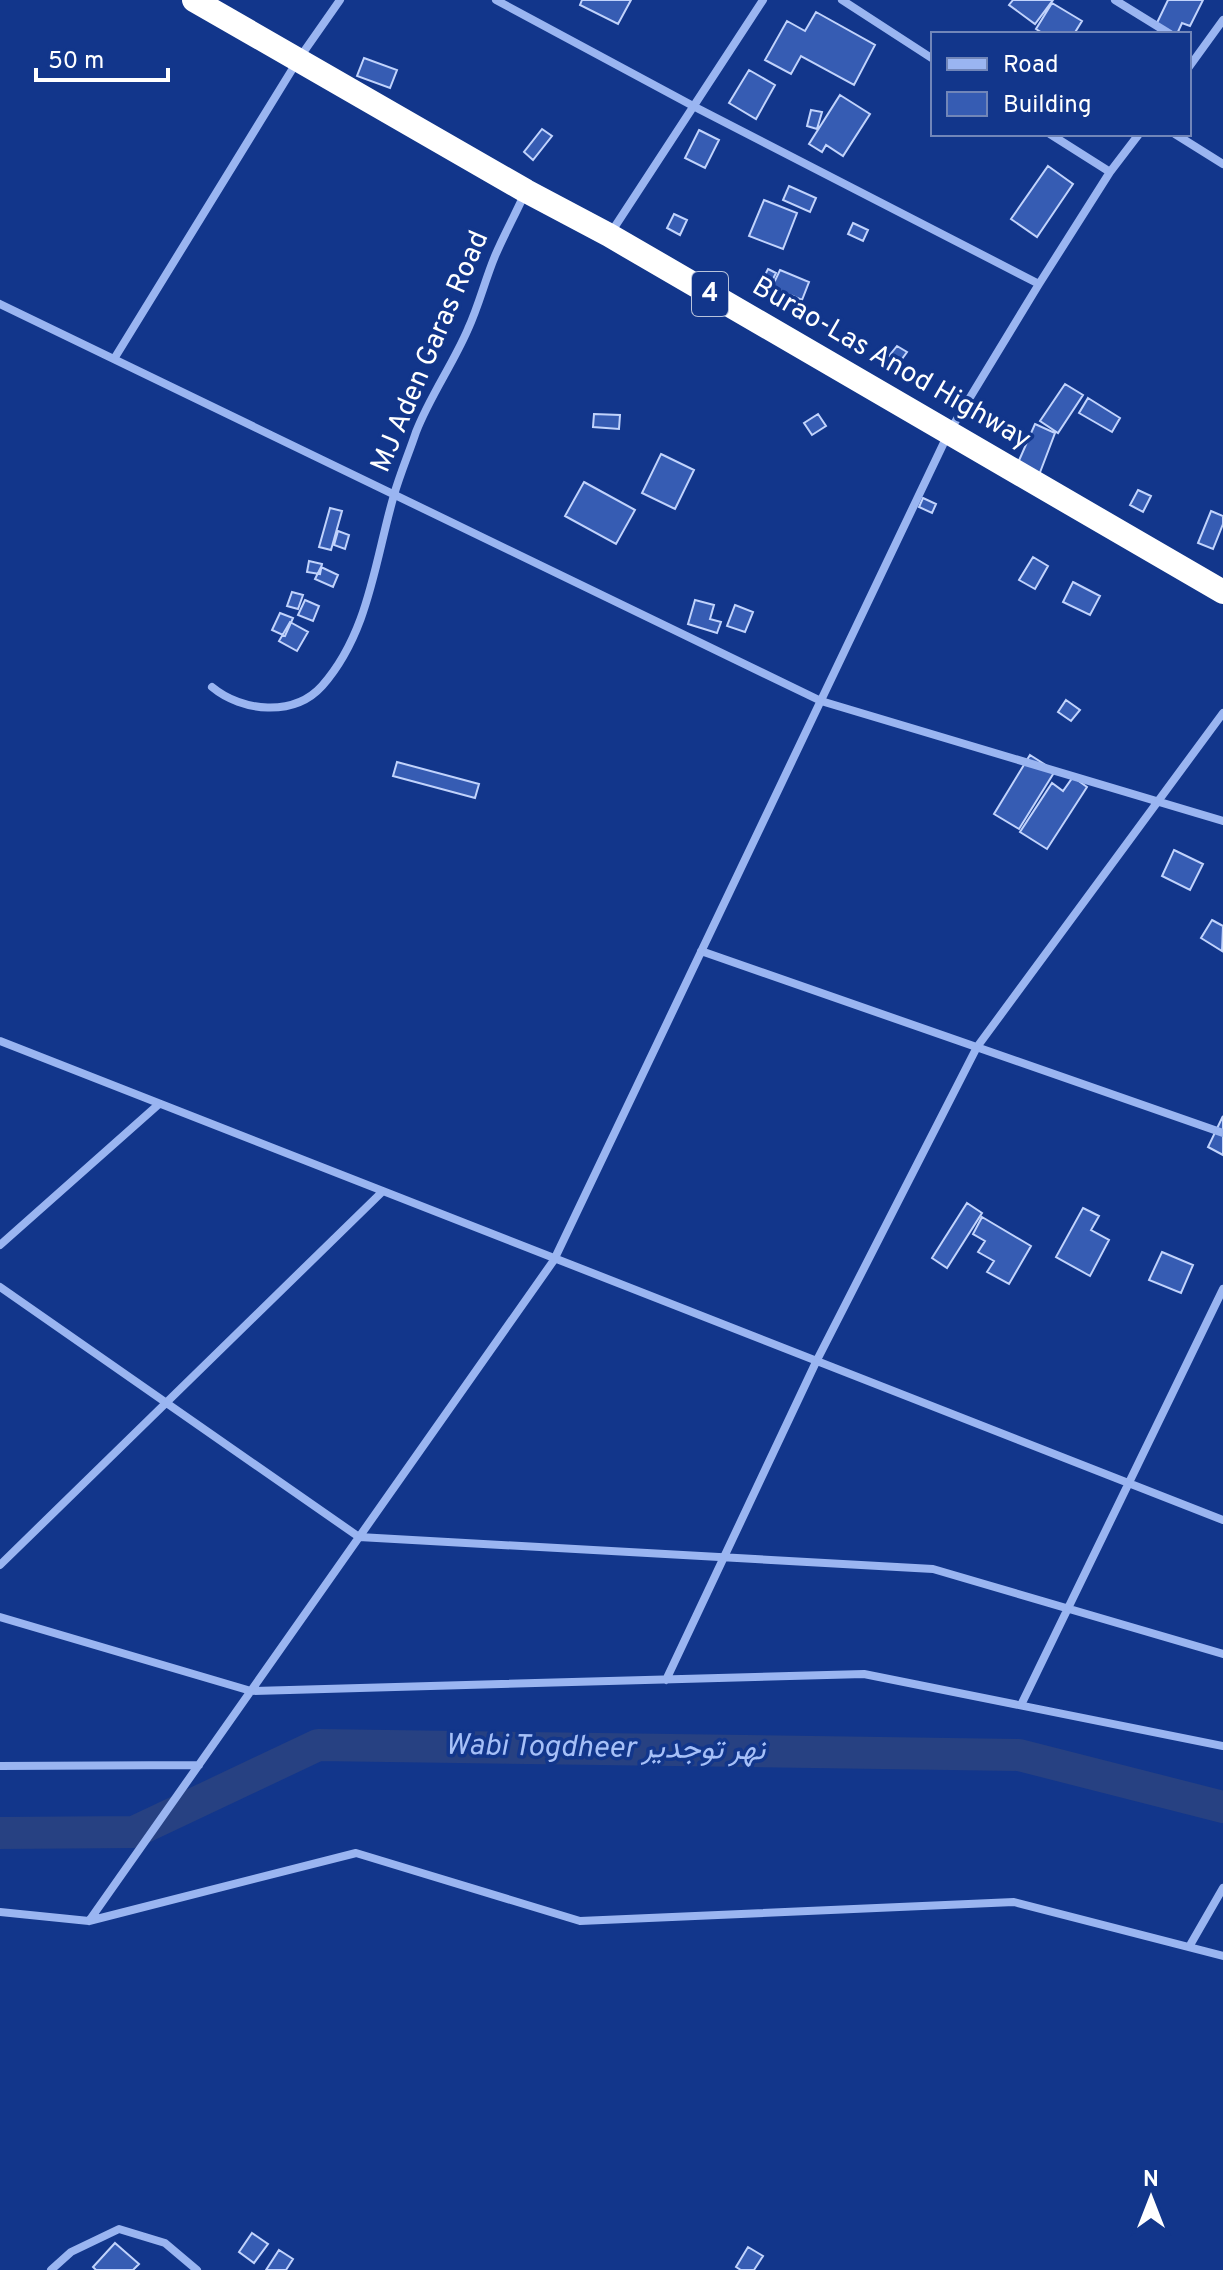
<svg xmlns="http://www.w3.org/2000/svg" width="1223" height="2270" font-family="Overpass,Vazirmatn,sans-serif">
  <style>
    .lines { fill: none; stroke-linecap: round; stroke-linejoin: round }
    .river { stroke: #274182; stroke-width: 32 }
    .building { fill: #365cb3; stroke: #c1d3fc; stroke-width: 2 }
    .street { stroke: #9ab5f1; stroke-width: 8 }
    .highway { stroke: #fff; stroke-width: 24 }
    .labels { text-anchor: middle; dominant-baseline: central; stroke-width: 7; stroke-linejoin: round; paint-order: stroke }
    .shield { fill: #12368b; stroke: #b8c3dc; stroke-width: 2 }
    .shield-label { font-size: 26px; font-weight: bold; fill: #fff }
    .street-label { font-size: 28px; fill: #fff; stroke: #12368b }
    .water-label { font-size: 30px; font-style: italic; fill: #a6c0f8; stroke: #12368b }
  </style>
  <rect width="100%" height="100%" fill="#12368b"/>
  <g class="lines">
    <path class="river" d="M 0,1833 L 134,1832 L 318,1745 L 1019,1755 L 1223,1807"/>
  </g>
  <path class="building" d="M 582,0 L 631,0 L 618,24 L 580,5 Z
    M 1013,0 L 1053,0 L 1035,24 L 1009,5 Z
    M 1168,0 L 1203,0 L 1190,26 L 1182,23 L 1177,34 L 1155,27 Z
    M 1052,3 L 1082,21 L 1074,34 L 1044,34 L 1036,29 Z
    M 816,12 L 875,45 L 854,85 L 801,56 L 791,74 L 765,60 L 787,21 L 805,31 Z
    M 364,58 L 397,70 L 390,88 L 357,76 Z
    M 749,70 L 775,85 L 756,119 L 729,103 Z
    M 840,95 L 870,114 L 843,156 L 826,145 L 822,152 L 809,144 Z
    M 811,110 L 822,112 L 817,129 L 807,126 Z
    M 542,129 L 552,136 L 533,160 L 524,152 Z
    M 699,130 L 719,140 L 705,168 L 685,158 Z
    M 1048,166 L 1073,184 L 1037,237 L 1011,219 Z
    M 789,186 L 816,198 L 810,212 L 783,200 Z
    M 764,200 L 797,213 L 783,249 L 749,236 Z
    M 674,214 L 687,220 L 680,235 L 667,228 Z
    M 853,223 L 868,230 L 863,241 L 848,234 Z
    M 768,269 L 776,273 L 768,289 L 760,285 Z
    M 780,270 L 809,282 L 802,300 L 772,287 Z
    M 897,346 L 907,352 L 899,363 L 889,356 Z
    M 1065,384 L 1083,395 L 1058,433 L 1040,421 Z
    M 1088,398 L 1120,418 L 1112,432 L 1079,413 Z
    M 594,414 L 620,415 L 619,429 L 593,427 Z
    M 818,414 L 826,426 L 812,435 L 804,423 Z
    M 1035,424 L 1055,433 L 1039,475 L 1017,465 Z
    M 661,454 L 694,470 L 675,509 L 642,493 Z
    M 584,482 L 635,510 L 616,544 L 565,516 Z
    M 1138,490 L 1151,496 L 1143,512 L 1130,505 Z
    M 923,498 L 936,504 L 932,513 L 919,507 Z
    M 330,508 L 342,511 L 331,550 L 319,547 Z
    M 1211,511 L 1223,516 L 1223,524 L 1213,549 L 1198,543 Z
    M 338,531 L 349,535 L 345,549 L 334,545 Z
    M 1033,557 L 1048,566 L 1035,589 L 1019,580 Z
    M 309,561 L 322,564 L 320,574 L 307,572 Z
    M 321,567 L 338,575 L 333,587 L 315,579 Z
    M 1073,582 L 1100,596 L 1090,615 L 1063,602 Z
    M 292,592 L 303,595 L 298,609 L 287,606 Z
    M 305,600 L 319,606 L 313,621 L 298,615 Z
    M 695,600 L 714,605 L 710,619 L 721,622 L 717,633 L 688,624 Z
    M 735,605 L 753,612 L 745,632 L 727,626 Z
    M 280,613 L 293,618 L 285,636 L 272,630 Z
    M 290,622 L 308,632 L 297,651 L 279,641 Z
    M 1066,700 L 1080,710 L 1071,721 L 1058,712 Z
    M 1030,755 L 1055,771 L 1019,829 L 994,814 Z
    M 397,762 L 479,784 L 475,798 L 393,776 Z
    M 1073,777 L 1087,787 L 1047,849 L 1020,832 L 1052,783 L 1063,791 Z
    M 1174,850 L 1203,864 L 1190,890 L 1162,876 Z
    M 1212,920 L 1223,926 L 1222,951 L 1201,938 Z
    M 1223,1116 L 1223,1155 L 1208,1147 Z
    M 967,1203 L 982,1213 L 947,1268 L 932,1258 Z
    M 1083,1208 L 1099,1216 L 1091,1230 L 1109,1240 L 1090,1276 L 1056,1257 Z
    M 982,1217 L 1031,1246 L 1009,1284 L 987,1272 L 994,1261 L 978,1252 L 985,1241 L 973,1234 Z
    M 1162,1252 L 1193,1265 L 1181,1293 L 1149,1280 Z
    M 252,2233 L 268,2244 L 254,2263 L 239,2252 Z
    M 115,2243 L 139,2264 L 133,2270 L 96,2270 L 93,2267 Z
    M 748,2247 L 763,2256 L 754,2270 L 741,2270 L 736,2267 Z
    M 279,2250 L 293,2259 L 286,2270 L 266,2270 Z"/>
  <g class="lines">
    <path class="street" d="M 496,0 L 695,107 L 1039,284
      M 842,0 L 933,59
      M 1115,0 L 1170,34
      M 1189,67 L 1223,20
      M 1050,134 L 1110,172
      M 1175,134 L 1223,164
      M 612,231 L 763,0
      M 0,304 L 821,701 L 1223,821
      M 114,359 L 298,60 L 340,0
      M 212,687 C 242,712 294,717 322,686 C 369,633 375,560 394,495 C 400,474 409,453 416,432 C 430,396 453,364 468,329 C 479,305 485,280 495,256 C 504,235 515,215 524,195
      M 701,951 L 1223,1133
      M 0,1041 L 1223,1520
      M 0,1245 L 159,1104
      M 0,1287 L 359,1537 L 933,1569 L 1223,1654
      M 0,1565 L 382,1192
      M 0,1617 L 251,1691 L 864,1674 L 1223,1746
      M 666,1680 L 816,1362 L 977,1047 L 1223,713
      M 1021,1705 L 1223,1289
      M 0,1766 L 199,1765
      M 0,1912 L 89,1921 L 356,1853 L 580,1921 L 1014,1902 L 1223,1956
      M 89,1921 L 554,1260 L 949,432 L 1039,284 L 1110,172 L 1139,134
      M 1189,1947 L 1223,1888
      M 51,2270 L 71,2252 L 119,2229 L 165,2243 L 197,2270"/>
    <path class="highway" d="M 194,0 L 526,191 L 609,235 L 1223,592"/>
  </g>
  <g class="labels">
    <rect class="shield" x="692" y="272" width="36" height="44" rx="6"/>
    <g class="shield-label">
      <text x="710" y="294">4</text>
    </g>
    <g class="street-label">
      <text transform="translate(431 352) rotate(-67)">MJ Aden Garas Road</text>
      <text transform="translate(891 364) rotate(30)">Burao-Las Anod Highway</text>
    </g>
    <g class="water-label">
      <text transform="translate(605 1749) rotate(1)">Wabi Togdheer نهر توجدير</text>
    </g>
  </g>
  <rect x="931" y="32" width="260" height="104" fill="#12368b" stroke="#7186b9" stroke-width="2"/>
  <rect x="947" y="58" width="40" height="12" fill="#9ab5f1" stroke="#7186b9" stroke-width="2"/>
  <text x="1003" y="72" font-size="24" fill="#ffffff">Road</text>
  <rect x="947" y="92" width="40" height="24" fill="#365cb3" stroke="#7186b9" stroke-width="2"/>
  <text x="1003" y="112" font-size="24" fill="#ffffff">Building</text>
  <g transform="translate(1151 2198)" stroke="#12368b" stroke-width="6" paint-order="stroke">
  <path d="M0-6L14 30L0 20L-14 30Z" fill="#ffffff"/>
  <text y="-12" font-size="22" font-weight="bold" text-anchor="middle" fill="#ffffff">N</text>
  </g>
  <path d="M36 68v12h132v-12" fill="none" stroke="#ffffff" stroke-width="4"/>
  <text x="48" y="68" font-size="24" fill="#ffffff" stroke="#12368b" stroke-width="6" paint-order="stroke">50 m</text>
</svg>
